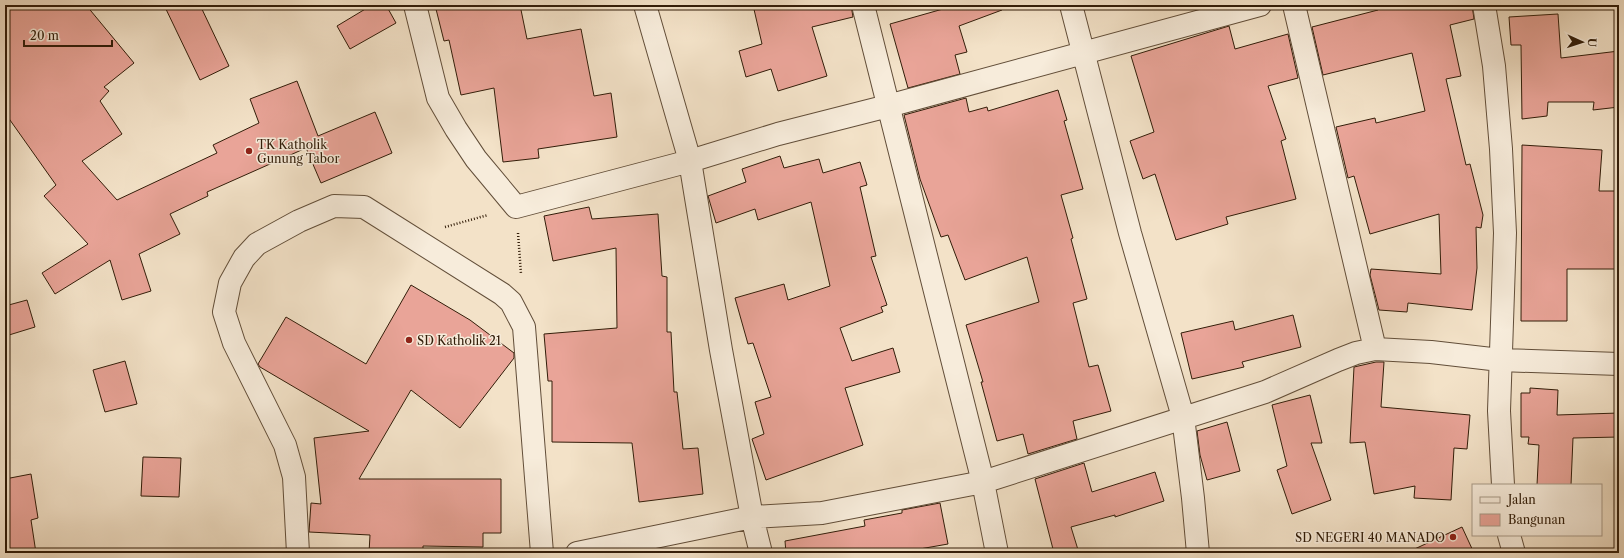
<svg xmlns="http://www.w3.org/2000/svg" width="1624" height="558" font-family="'Libre Caslon Text',serif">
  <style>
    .building { fill: #e9a498; stroke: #321d09 }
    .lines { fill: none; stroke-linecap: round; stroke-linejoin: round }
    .minor-casing { stroke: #624e39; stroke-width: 24 }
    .path { stroke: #321d09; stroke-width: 2.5; stroke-dasharray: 1 2; stroke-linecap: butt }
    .minor { stroke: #f7ecdb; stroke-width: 22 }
    .poi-dot { fill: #8f2418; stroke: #f7ecdb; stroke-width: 1.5 }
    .labels { text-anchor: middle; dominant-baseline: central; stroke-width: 3; stroke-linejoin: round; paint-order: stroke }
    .poi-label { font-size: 12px; fill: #321d09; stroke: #f7ecdb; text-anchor: start }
  </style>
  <rect width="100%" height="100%" fill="#f3e2c8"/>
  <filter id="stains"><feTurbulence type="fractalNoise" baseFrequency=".005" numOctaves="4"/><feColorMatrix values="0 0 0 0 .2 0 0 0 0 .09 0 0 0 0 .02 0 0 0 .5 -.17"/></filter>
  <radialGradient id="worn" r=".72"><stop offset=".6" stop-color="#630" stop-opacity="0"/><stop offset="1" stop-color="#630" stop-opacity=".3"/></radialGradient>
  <path class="building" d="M 5,5 L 86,5 L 134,63 L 104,87 L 109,91 L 100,101 L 122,134 L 82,161 L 117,200 L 217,153 L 213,145 L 259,123 L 250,99 L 297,81 L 318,136 L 375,112 L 392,153 L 321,183 L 306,148 L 207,192 L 208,196 L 170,214 L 180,234 L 139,254 L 151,291 L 122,300 L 110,260 L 55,294 L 42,273 L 88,244 L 44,196 L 56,185 L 5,113 Z
    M 164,5 L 200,5 L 229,66 L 200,80 Z
    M 372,5 L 386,5 L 396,23 L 350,49 L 337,26 Z
    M 435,5 L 520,5 L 527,39 L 581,29 L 594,96 L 611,93 L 617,137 L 538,149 L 539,158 L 503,162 L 494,88 L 461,95 L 449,40 L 444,41 Z
    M 753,5 L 851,5 L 853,17 L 812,27 L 827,76 L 778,91 L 771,69 L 746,77 L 739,51 L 762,44 Z
    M 957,5 L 1000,5 L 1002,10 L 959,26 L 967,52 L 955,55 L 960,74 L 908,88 L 890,24 Z
    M 1377,5 L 1472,5 L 1474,19 L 1450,25 L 1461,76 L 1446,79 L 1466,165 L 1470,164 L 1483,215 L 1481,228 L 1476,227 L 1477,268 L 1472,310 L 1408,303 L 1407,312 L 1379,310 L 1370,275 L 1371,269 L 1441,274 L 1439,214 L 1370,234 L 1354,176 L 1348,178 L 1336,127 L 1375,118 L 1376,123 L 1425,111 L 1412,53 L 1323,75 L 1312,27 L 1378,10 Z
    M 1558,14 L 1561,58 L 1619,51 L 1619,107 L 1593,110 L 1594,102 L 1548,102 L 1547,116 L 1522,119 L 1521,45 L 1511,45 L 1509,17 Z
    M 1229,26 L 1235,49 L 1288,34 L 1298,78 L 1268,86 L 1286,139 L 1281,141 L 1296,199 L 1226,217 L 1228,224 L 1176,240 L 1155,174 L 1143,179 L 1130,141 L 1154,132 L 1131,56 Z
    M 1058,90 L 1067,120 L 1064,121 L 1083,189 L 1061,195 L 1073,238 L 1071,239 L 1087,299 L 1073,303 L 1089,367 L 1098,365 L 1111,411 L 1073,421 L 1077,439 L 1028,454 L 1023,434 L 997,441 L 981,382 L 983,382 L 966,325 L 1039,302 L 1027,257 L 965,280 L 948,235 L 941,237 L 920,179 L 904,115 L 966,98 L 969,112 L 987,107 L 988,111 Z
    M 1522,145 L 1602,150 L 1599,191 L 1619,191 L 1619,269 L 1567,269 L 1567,321 L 1521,321 Z
    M 780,156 L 784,168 L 819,159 L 823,173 L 860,162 L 867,185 L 860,187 L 876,256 L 871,257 L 887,305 L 881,307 L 883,312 L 840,328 L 852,361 L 893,348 L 900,372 L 845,388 L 863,445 L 766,480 L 752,439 L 764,434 L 755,402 L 771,397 L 753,343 L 748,344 L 735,298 L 784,284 L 788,300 L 830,286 L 811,202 L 758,220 L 755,209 L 716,223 L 708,196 L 746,182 L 742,169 Z
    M 589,207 L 592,219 L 658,214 L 662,276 L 667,277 L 667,332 L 671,332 L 674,392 L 677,392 L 683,449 L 698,448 L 703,494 L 639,502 L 632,443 L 552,442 L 552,381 L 548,381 L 544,334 L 617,328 L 616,248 L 553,261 L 544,216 Z
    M 411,285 L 470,320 L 514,353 L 514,358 L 460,428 L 411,390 L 359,479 L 501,479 L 501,533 L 483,533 L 483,547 L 423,546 L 423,553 L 369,553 L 370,535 L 309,532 L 311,503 L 321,504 L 314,438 L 369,431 L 260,367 L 258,364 L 286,317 L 366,364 Z
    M 27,300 L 35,327 L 9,335 L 5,321 L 5,306 Z
    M 1293,315 L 1301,347 L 1242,362 L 1244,367 L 1192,379 L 1181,333 L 1233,321 L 1235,330 Z
    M 125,361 L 137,404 L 105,412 L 93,370 Z
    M 1376,362 L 1384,362 L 1381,407 L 1470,415 L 1467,449 L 1454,448 L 1451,500 L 1414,498 L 1415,486 L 1374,494 L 1365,442 L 1350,443 L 1354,367 Z
    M 1530,388 L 1558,390 L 1557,415 L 1619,413 L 1619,437 L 1573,438 L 1571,485 L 1537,485 L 1539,445 L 1528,444 L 1529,437 L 1521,437 L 1521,393 L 1530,393 Z
    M 1310,395 L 1322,443 L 1311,443 L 1331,500 L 1292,514 L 1277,470 L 1287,466 L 1272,405 Z
    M 1227,422 L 1240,471 L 1207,480 L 1200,455 L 1197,431 Z
    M 143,457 L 181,458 L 179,497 L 141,496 Z
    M 1084,463 L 1092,492 L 1155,472 L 1164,501 L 1115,517 L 1115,515 L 1071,527 L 1079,553 L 1054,553 L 1035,479 Z
    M 31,474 L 38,518 L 31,520 L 36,553 L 5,553 L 5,479 Z
    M 940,503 L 948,544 L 897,553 L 786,553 L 785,541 L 865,526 L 864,520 L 902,513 L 902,510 Z
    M 1462,527 L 1474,553 L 1406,553 Z"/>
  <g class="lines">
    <g class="minor-casing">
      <path id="minor" d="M 415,5 L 438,98 L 456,129 L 476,159 L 516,207 L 690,161 L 645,5
        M 863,5 L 983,482 L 997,553
        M 1071,5 L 1130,233 L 1183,417 L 1193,498 L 1198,553
        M 1294,5 L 1375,349
        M 1484,5 L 1494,66 L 1501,149 L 1505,233 L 1499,411 L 1503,485
        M 1509,535 L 1514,553
        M 298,553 L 294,477 L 285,445 L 234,343 L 224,312 L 230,283 L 244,258 L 257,244 L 299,221 L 334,206 L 364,207 L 502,294 L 511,302 L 524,327 L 542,553
        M 577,553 L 752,517 L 721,350 L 690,161 L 778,134 L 888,106 L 1260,5
        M 761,553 L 752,517 L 822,513 L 983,482 L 1265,392 L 1338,360 L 1356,353 L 1375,349 L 1431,352 L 1500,360 L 1619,364"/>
    </g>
    <path class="path" d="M 445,227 L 488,215
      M 518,233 L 521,274"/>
    <use href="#minor" class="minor"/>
  </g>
  <g class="poi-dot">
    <circle cx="249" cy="151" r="4"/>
    <circle cx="409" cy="340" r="4"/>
    <circle cx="1453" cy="537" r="4"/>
  </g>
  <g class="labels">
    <g class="poi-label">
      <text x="257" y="144">TK Katholik<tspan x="257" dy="14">Gunung Tabor</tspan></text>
      <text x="417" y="340">SD Katholik 21</text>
      <text x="1445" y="537" text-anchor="end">SD NEGERI 40 MANADO</text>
    </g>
  </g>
  <rect width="1624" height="558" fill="none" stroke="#f3e2c8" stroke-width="20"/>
  <rect x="6" y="6" width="1612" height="546" fill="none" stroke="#321d09" stroke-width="2"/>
  <rect x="10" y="10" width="1604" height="538" fill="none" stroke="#321d09"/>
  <rect x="1472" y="484" width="130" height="52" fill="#f7ecdb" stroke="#a89987"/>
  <rect x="1480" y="497" width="20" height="6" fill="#f7ecdb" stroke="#a89987"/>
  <text x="1508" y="504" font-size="12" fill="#321d09">Jalan</text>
  <rect x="1480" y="514" width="20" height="12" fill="#e9a498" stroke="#a89987"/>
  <text x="1508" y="524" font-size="12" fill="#321d09">Bangunan</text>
  <g transform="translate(1582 42) rotate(93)" stroke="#f7ecdb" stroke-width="3" paint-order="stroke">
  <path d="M0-3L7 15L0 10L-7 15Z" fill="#321d09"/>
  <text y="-6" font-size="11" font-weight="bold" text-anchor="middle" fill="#321d09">U</text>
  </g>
  <path d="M24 40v6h88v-6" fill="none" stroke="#321d09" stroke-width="2"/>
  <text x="30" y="40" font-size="12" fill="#321d09" stroke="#f7ecdb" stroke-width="3" paint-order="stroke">20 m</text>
  <rect width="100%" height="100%" filter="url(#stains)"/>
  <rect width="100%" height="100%" fill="url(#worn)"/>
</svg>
